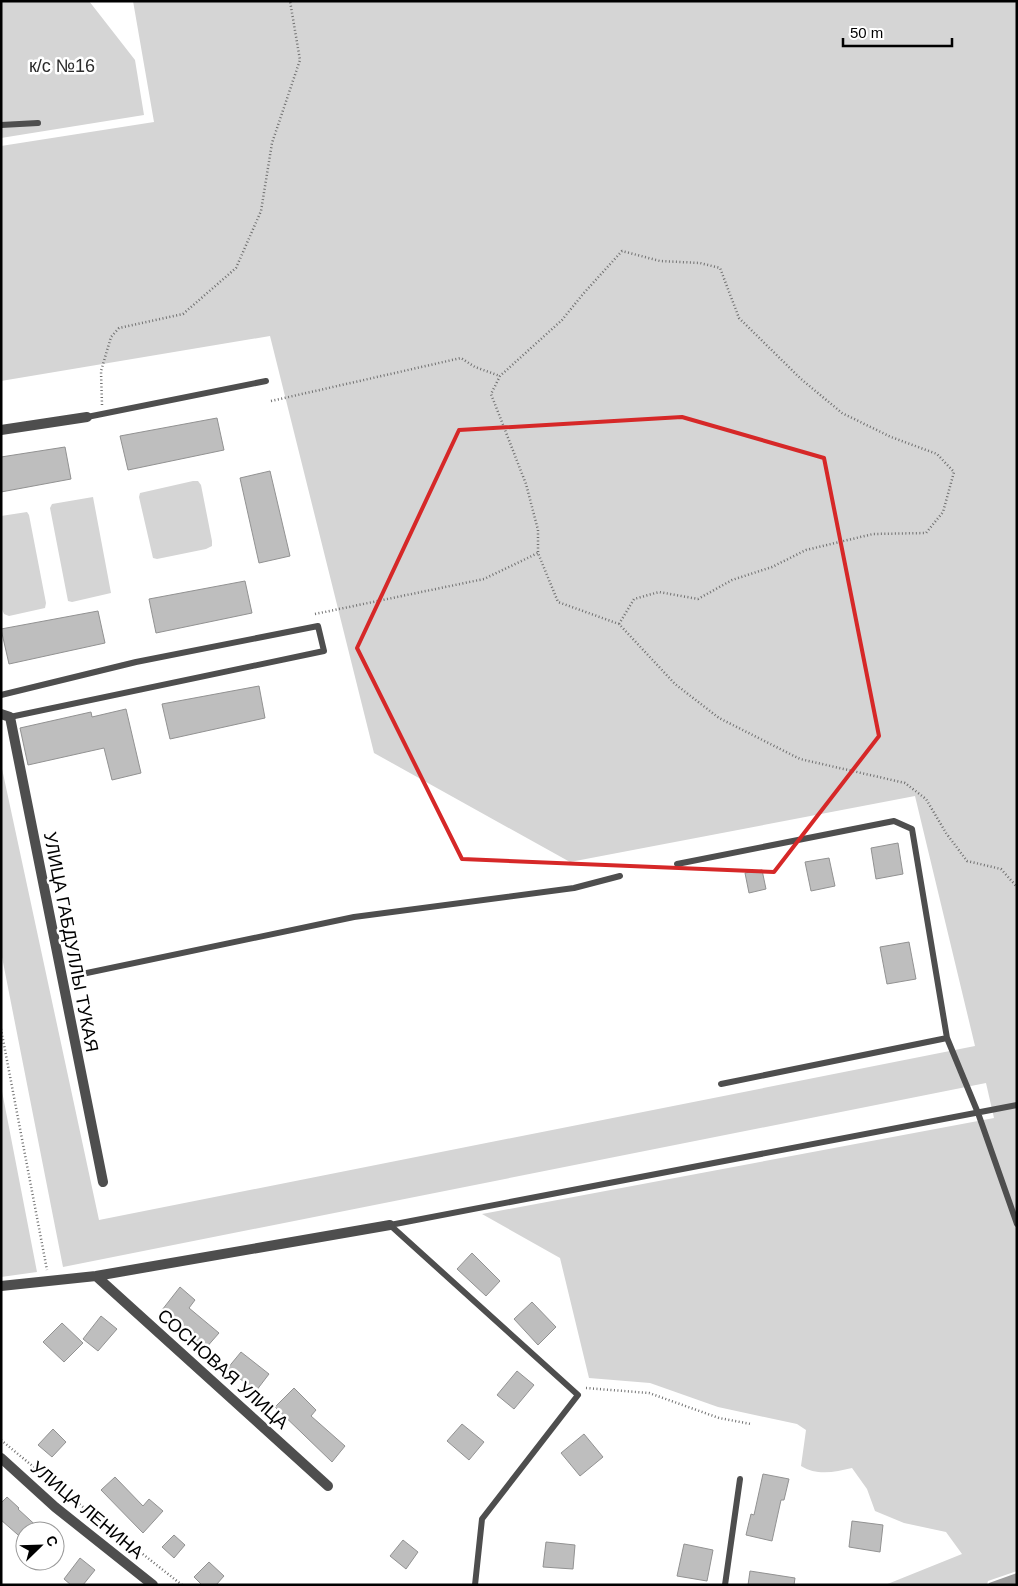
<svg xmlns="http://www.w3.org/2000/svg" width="1018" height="1586" font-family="Helvetica,sans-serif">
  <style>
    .green { fill: #d5d5d5 }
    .water { fill: #9c9c9c }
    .building { fill: #bebebe; stroke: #929292 }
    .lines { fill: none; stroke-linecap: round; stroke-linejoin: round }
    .path { stroke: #707070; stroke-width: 2.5; stroke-dasharray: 1 2.5; stroke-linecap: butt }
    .service { stroke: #4e4e4e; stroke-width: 6 }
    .minor { stroke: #4e4e4e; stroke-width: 10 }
    .tertiary { stroke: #4e4e4e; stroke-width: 10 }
    .marked { fill: none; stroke: #d62828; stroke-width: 4; stroke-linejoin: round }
    .labels { text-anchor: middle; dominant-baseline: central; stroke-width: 5; stroke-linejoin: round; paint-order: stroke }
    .park-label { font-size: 18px; fill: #2c2c2c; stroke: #fff }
    .street-label { font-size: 18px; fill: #000; stroke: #fff }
  </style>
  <rect width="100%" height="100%" fill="#fff"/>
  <path class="green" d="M 1,1 L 89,1 L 135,60 L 144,115 L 1,138 Z
    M 133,1 L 1017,1 L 1017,1571 L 988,1581 L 987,1585 L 885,1585 L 962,1554 L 946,1532 L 904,1523 L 875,1511 L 867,1489 L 852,1468 C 835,1472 817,1476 801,1466 L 806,1430 L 797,1424 L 718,1407 L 650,1383 L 589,1378 L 560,1258 L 482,1214 L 994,1118 L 986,1083 L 63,1267 L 1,952 L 1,764 L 99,1220 L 975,1046 L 915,796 L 570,862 L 374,753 L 270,336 L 1,381 L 1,146 L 154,122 Z
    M 193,481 L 198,481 L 201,485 L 212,541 L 212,546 L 206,549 L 157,559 L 153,558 L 139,497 L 140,493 Z
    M 93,497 L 111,593 L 72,602 L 68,601 L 50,508 L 52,504 Z
    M 27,512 L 29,515 L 46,603 L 45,608 L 9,616 L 4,614 L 1,607 L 1,516 Z
    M 1,1086 L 37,1272 L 1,1277 Z"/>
  <path class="water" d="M 1017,1573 L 1017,1585 L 988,1585 L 989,1583 Z"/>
  <path class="building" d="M 217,418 L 224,450 L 128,470 L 120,436 Z
    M 65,447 L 71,479 L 1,492 L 1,457 Z
    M 270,471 L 290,556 L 259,563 L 240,478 Z
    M 245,581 L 252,613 L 156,633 L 149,599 Z
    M 98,611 L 105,643 L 9,664 L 1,629 Z
    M 259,686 L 265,718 L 170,739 L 162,704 Z
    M 126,709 L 141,773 L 112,780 L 104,748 L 28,765 L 20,728 L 91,712 L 92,717 Z
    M 898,843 L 903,874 L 876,879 L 871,848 Z
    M 829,858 L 835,886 L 811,891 L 805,862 Z
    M 762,870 L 766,889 L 749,893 L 745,873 Z
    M 909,942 L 916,979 L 887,984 L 880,947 Z
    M 472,1253 L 500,1281 L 486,1296 L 457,1269 Z
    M 180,1287 L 195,1300 L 189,1308 L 219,1333 L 205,1349 L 190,1336 L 191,1334 L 162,1310 Z
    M 532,1302 L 556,1327 L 538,1345 L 514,1319 Z
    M 101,1316 L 117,1329 L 98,1351 L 83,1339 Z
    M 62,1323 L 83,1343 L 64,1362 L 43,1342 Z
    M 241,1352 L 269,1374 L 256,1391 L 227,1369 Z
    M 517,1371 L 534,1385 L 514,1409 L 497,1395 Z
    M 294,1388 L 316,1410 L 311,1416 L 345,1446 L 332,1462 L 275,1407 Z
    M 462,1424 L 484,1442 L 469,1460 L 447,1441 Z
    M 53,1429 L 66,1442 L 52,1457 L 38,1445 Z
    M 584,1434 L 603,1457 L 580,1476 L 561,1453 Z
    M 763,1474 L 789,1479 L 784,1500 L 781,1500 L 772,1541 L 746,1535 L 751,1514 L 754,1515 Z
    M 115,1477 L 143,1506 L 149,1499 L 163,1511 L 143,1533 L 101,1490 Z
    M 7,1497 L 19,1508 L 18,1509 L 42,1531 L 25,1531 L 25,1541 L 1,1520 L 1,1503 Z
    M 852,1521 L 883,1525 L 880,1552 L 849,1547 Z
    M 174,1535 L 185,1545 L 174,1558 L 162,1547 Z
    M 403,1540 L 418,1552 L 406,1569 L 390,1556 Z
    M 546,1542 L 575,1545 L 573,1569 L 543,1567 Z
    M 684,1544 L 713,1550 L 707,1581 L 677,1576 Z
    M 80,1558 L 95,1570 L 83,1585 L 71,1585 L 64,1579 Z
    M 209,1562 L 224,1576 L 216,1585 L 202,1585 L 194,1577 Z
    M 750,1571 L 795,1578 L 794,1585 L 748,1585 Z"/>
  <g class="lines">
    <path class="path" d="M 271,401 L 461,358 L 475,367 L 500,376
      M 102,405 L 101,371 L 111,337 L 119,328 L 183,314 L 236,268 L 261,211 L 272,143 L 300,60 L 290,1
      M 315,614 L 484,579 L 538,553
      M 619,624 L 634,599 L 659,592 L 698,599 L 732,580 L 772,567 L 806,550 L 873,534 L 926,533 L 943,512 L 954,472 L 937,454 L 891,437 L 842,413 L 801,379 L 739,318 L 720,268 L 700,263 L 660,261 L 622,251 L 583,294 L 562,320 L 500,376 L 491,394 L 526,484 L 538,530 L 538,553 L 558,602 L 619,624 L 675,684 L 719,718 L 800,759 L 905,783 L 926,799 L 946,833 L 967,861 L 1001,869 L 1017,887
      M 1,1029 L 47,1270
      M 586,1388 L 649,1393 L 719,1418 L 751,1424
      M 1,1440 L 64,1492 L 182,1585"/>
    <path class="service" d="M 1,125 L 38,123
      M 87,417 L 266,381
      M 1,695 L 136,662 L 318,626 L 324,651 L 10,717
      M 677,864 L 894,821 L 912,829 L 947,1038 L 978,1113 L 1017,1224
      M 82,974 L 354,917 L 574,888 L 620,876
      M 721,1084 L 947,1038
      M 390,1225 L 1017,1105
      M 390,1225 L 578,1395 L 482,1519 L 475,1585
      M 725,1585 L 740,1479"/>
    <path class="minor" d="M 1,430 L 87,417
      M 1,714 L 10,717 L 103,1182
      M 96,1276 L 328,1486
      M 1,1286 L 96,1276 L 390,1225"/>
    <path class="tertiary" d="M 1,1458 L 55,1507 L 153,1585"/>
  </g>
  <path class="marked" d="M 682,417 L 824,458 L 879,736 L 774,872 L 462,859 L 357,648 L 459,430 Z"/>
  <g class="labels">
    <g class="park-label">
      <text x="62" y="66">к/с №16</text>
    </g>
    <g class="street-label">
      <text transform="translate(71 942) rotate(79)">УЛИЦА ГАБДУЛЛЫ ТУКАЯ</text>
      <text transform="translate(223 1369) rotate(42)">СОСНОВАЯ УЛИЦА</text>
      <text transform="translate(87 1510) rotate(40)">УЛИЦА ЛЕНИНА</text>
    </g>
  </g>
  <rect width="1018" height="1586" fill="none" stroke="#000000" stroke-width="5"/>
  <g transform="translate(40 1546) rotate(67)"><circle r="24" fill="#ffffff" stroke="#999999"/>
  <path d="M0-4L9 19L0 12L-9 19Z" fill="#000000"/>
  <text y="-8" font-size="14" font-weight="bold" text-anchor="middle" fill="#000000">С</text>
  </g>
  <path d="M843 38v8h109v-8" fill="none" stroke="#000000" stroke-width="2.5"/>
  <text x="850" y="38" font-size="15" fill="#000000" stroke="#ffffff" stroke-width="4" paint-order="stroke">50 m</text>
</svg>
